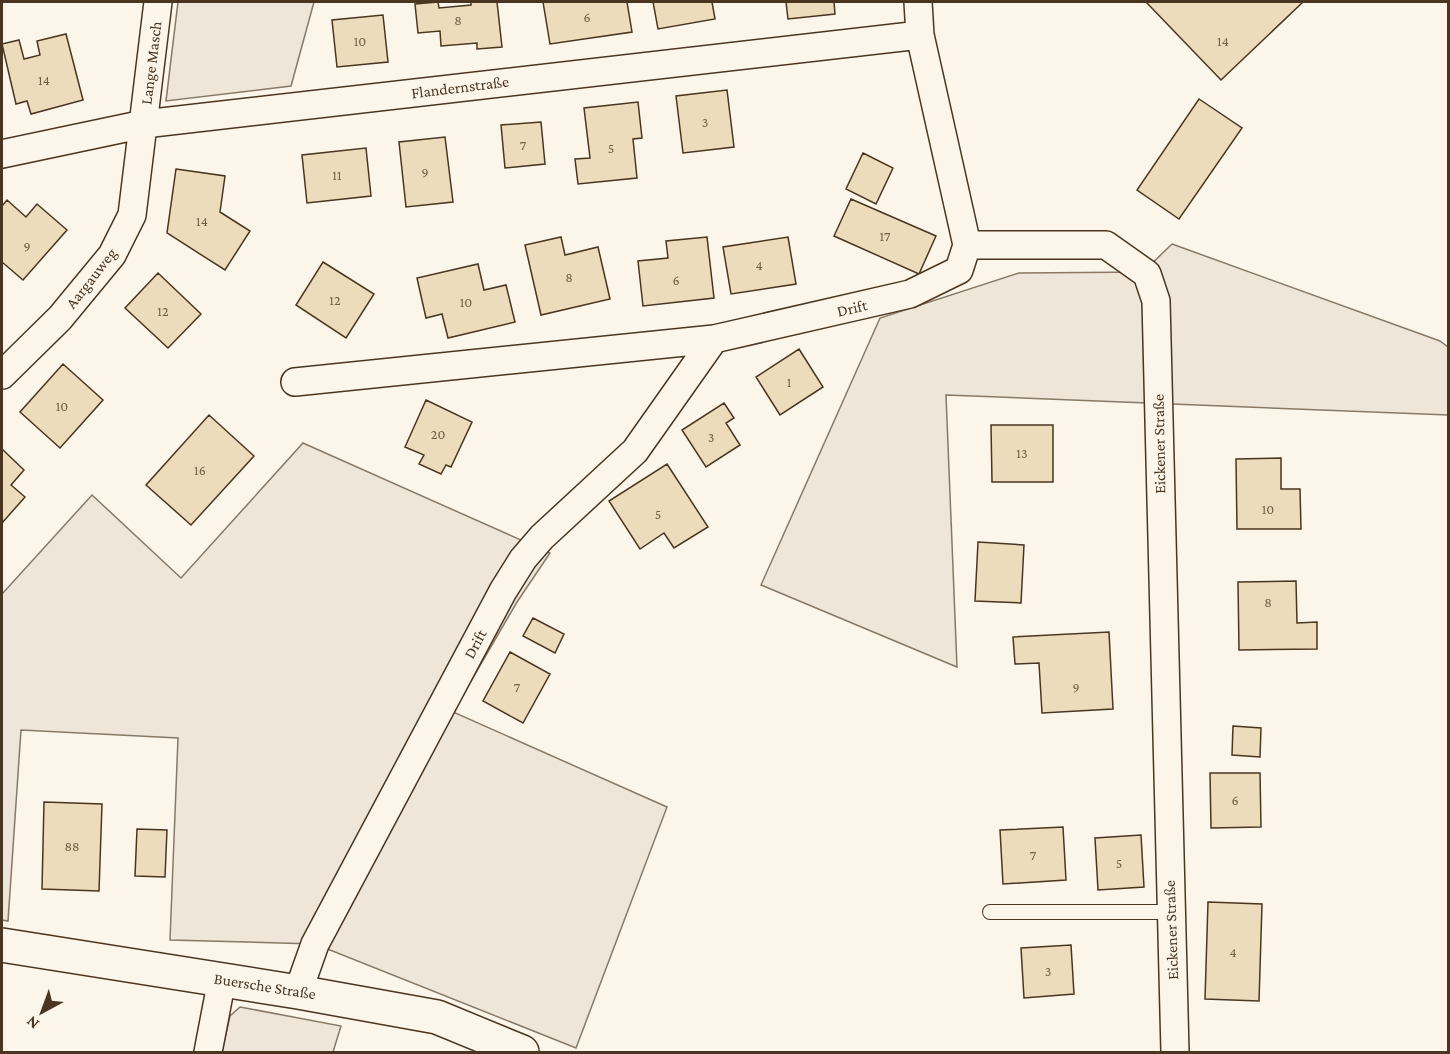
<svg xmlns="http://www.w3.org/2000/svg" width="1450" height="1054" font-family="'Crimson Pro',serif">
  <style>
    .green { fill: #ede6d9; stroke: #887966; stroke-width: 1.5 }
    .building { fill: #ecdcbc; stroke: #4a3520; stroke-width: 1.5 }
    .lines { fill: none; stroke-linecap: round; stroke-linejoin: round }
    .lane-casing { stroke: #4a3520; stroke-width: 16 }
    .street-casing { stroke: #4a3520; stroke-width: 30 }
    .secondary-casing { stroke: #4a3520; stroke-width: 36 }
    .lane { stroke: #fbf6e9; stroke-width: 14 }
    .street { stroke: #fbf6e9; stroke-width: 27 }
    .secondary { stroke: #fbf6e9; stroke-width: 33 }
    .labels { text-anchor: middle; dominant-baseline: central; stroke-width: 4.5; stroke-linejoin: round; paint-order: stroke }
    .number-label { font-size: 14px; fill: #725f47 }
    .street-label { font-size: 16px; fill: #4a3520; stroke: #fbf6e9 }
  </style>
  <rect width="100%" height="100%" fill="#fbf6e9"/>
  <path class="green" d="M 178,2 L 314,2 L 291,86 L 166,101 Z
    M 1172,244 L 1440,341 L 1448,347 L 1448,415 L 946,395 L 957,667 L 761,585 L 880,318 L 1019,273 L 1143,272 Z
    M 303,443 L 550,553 L 517,602 L 453,712 L 667,807 L 576,1048 L 315,944 L 170,940 L 178,738 L 21,730 L 8,921 L 2,920 L 2,594 L 92,495 L 181,578 Z
    M 240,1007 L 341,1026 L 333,1052 L 222,1052 L 230,1016 Z"/>
  <path class="building" d="M 438,2 L 439,8 L 471,5 L 471,2 L 497,2 L 502,47 L 477,49 L 477,43 L 441,46 L 440,31 L 418,33 L 415,4 Z
    M 543,2 L 627,2 L 632,32 L 550,44 Z
    M 653,2 L 712,2 L 715,19 L 658,29 Z
    M 786,2 L 834,2 L 835,14 L 788,19 Z
    M 1146,2 L 1303,2 L 1221,80 Z
    M 383,15 L 388,62 L 337,67 L 332,20 Z
    M 66,34 L 83,100 L 31,114 L 27,101 L 16,104 L 2,44 L 19,40 L 24,59 L 40,55 L 37,41 Z
    M 727,90 L 734,147 L 683,153 L 676,96 Z
    M 1199,99 L 1242,128 L 1179,219 L 1137,190 Z
    M 638,102 L 642,138 L 633,139 L 637,178 L 578,184 L 575,159 L 590,158 L 584,108 Z
    M 541,122 L 545,164 L 505,168 L 501,125 Z
    M 445,137 L 453,202 L 406,207 L 399,142 Z
    M 366,148 L 371,196 L 307,203 L 302,155 Z
    M 863,153 L 893,168 L 876,204 L 846,189 Z
    M 176,169 L 225,176 L 220,212 L 250,231 L 225,270 L 167,233 Z
    M 851,199 L 936,236 L 919,274 L 834,236 Z
    M 7,200 L 26,217 L 37,204 L 67,230 L 23,280 L 2,262 L 2,206 Z
    M 561,237 L 565,255 L 598,247 L 610,299 L 541,315 L 525,245 Z
    M 707,237 L 714,298 L 643,306 L 638,261 L 668,258 L 666,241 Z
    M 788,237 L 796,284 L 731,294 L 723,247 Z
    M 323,262 L 374,294 L 346,338 L 296,305 Z
    M 478,264 L 484,290 L 506,285 L 515,322 L 448,338 L 442,314 L 426,318 L 417,278 Z
    M 158,273 L 201,314 L 168,348 L 125,308 Z
    M 799,349 L 823,387 L 780,415 L 756,377 Z
    M 63,364 L 103,400 L 60,448 L 20,412 Z
    M 426,400 L 472,422 L 451,467 L 446,465 L 441,474 L 419,464 L 424,455 L 405,447 Z
    M 724,403 L 734,418 L 726,423 L 740,445 L 706,467 L 682,430 Z
    M 209,415 L 254,456 L 191,525 L 146,485 Z
    M 991,425 L 1053,425 L 1053,482 L 992,482 Z
    M 2,449 L 24,470 L 11,485 L 25,497 L 2,523 Z
    M 1281,458 L 1281,489 L 1300,489 L 1301,529 L 1237,529 L 1236,459 Z
    M 667,464 L 708,527 L 674,548 L 664,533 L 640,549 L 609,501 Z
    M 978,542 L 1024,545 L 1021,603 L 975,601 Z
    M 1296,581 L 1297,623 L 1317,622 L 1317,649 L 1239,650 L 1238,582 Z
    M 533,618 L 564,634 L 555,653 L 523,636 Z
    M 1109,632 L 1113,709 L 1042,713 L 1039,663 L 1015,664 L 1013,637 Z
    M 510,652 L 550,674 L 523,723 L 483,701 Z
    M 1233,726 L 1261,728 L 1260,757 L 1232,755 Z
    M 1210,773 L 1260,773 L 1261,827 L 1211,828 Z
    M 44,802 L 102,804 L 99,891 L 42,889 Z
    M 1063,827 L 1066,880 L 1003,884 L 1000,830 Z
    M 137,829 L 167,830 L 165,877 L 135,876 Z
    M 1141,835 L 1144,887 L 1098,890 L 1095,838 Z
    M 1208,902 L 1262,904 L 1259,1001 L 1205,999 Z
    M 1071,945 L 1074,994 L 1024,998 L 1021,948 Z"/>
  <g class="lines">
    <g class="lane-casing">
      <path id="lane" d="M 990,912 L 1170,912"/>
    </g>
    <g class="street-casing">
      <path id="street" d="M 918,2 L 920,35 L 967,245 L 1106,245 L 1147,274 L 1156,301 L 1175,1052
        M 2,154 L 144,124 L 920,35
        M 2,375 L 60,318 L 112,255 L 132,215 L 158,2
        M 295,382 L 714,339 L 910,294 L 959,270 L 967,245
        M 298,992 L 315,944 L 503,591 L 523,559 L 542,537 L 635,451 L 714,339
        M 208,1052 L 222,979"/>
    </g>
    <g class="secondary-casing">
      <path id="secondary" d="M 2,945 L 298,992 L 437,1017 L 522,1052"/>
    </g>
    <use href="#lane" class="lane"/>
    <use href="#street" class="street"/>
    <use href="#secondary" class="secondary"/>
  </g>
  <g class="labels">
    <g class="number-label">
      <text x="587" y="17">6</text>
      <text x="458" y="20">8</text>
      <text x="360" y="41">10</text>
      <text x="1223" y="41">14</text>
      <text x="44" y="80">14</text>
      <text x="705" y="122">3</text>
      <text x="523" y="145">7</text>
      <text x="611" y="148">5</text>
      <text x="425" y="172">9</text>
      <text x="337" y="175">11</text>
      <text x="202" y="221">14</text>
      <text x="885" y="236">17</text>
      <text x="27" y="246">9</text>
      <text x="759" y="265">4</text>
      <text x="569" y="277">8</text>
      <text x="676" y="280">6</text>
      <text x="335" y="300">12</text>
      <text x="466" y="302">10</text>
      <text x="163" y="311">12</text>
      <text x="789" y="382">1</text>
      <text x="62" y="406">10</text>
      <text x="438" y="434">20</text>
      <text x="711" y="437">3</text>
      <text x="1022" y="453">13</text>
      <text x="200" y="470">16</text>
      <text x="1268" y="509">10</text>
      <text x="658" y="514">5</text>
      <text x="1268" y="602">8</text>
      <text x="517" y="687">7</text>
      <text x="1076" y="687">9</text>
      <text x="1235" y="800">6</text>
      <text x="72" y="846">88</text>
      <text x="1033" y="855">7</text>
      <text x="1119" y="863">5</text>
      <text x="1233" y="952">4</text>
      <text x="1048" y="971">3</text>
    </g>
    <g class="street-label">
      <text transform="translate(151 63) rotate(-83)">Lange Masch</text>
      <text transform="translate(460 87) rotate(-7)">Flandernstraße</text>
      <text transform="translate(91 278) rotate(-52)">Aargauweg</text>
      <text transform="translate(852 308) rotate(-13)">Drift</text>
      <text transform="translate(1159 444) rotate(-91)">Eickener Straße</text>
      <text transform="translate(475 644) rotate(-62)">Drift</text>
      <text transform="translate(1171 930) rotate(-92)">Eickener Straße</text>
      <text transform="translate(265 986) rotate(9)">Buersche Straße</text>
    </g>
  </g>
  <rect width="1450" height="1054" fill="none" stroke="#4a3520" stroke-width="6"/>
  <g transform="translate(42 1012) rotate(221)" stroke="#fbf6e9" stroke-width="4.5" paint-order="stroke">
  <path d="M0-4.5L10 22L0 15L-10 22Z" fill="#4a3520"/>
  <text y="-9" font-size="16" font-weight="bold" text-anchor="middle" fill="#4a3520">N</text>
  </g>
</svg>
